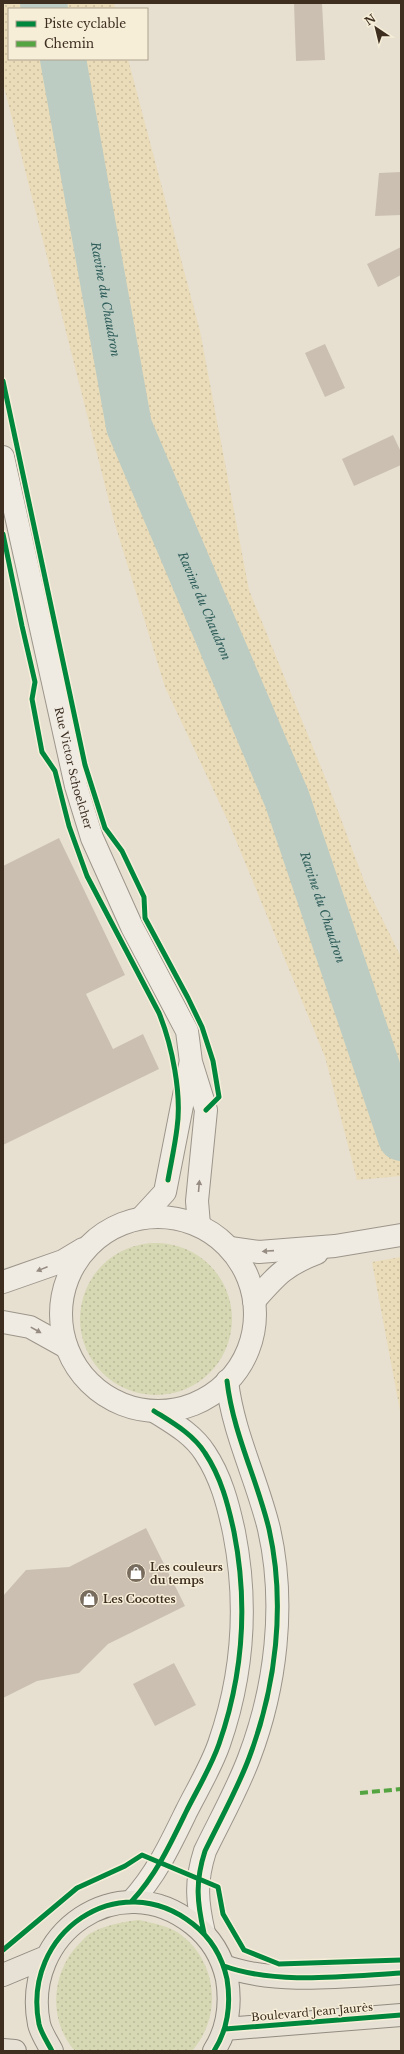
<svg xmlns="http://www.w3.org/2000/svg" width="404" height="2054" font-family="'Libre Baskerville',serif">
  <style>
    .grass { fill: url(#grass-dots) }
    .sand { fill: url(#sand-dots) }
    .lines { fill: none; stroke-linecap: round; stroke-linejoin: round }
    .river { stroke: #bcccc2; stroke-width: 46 }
    .building { fill: #cbbfb2 }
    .secondary-casing { stroke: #9c958a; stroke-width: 24 }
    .primary-casing { stroke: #928b80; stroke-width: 24 }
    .secondary { stroke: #efebe3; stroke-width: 22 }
    .primary { stroke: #e6e1d4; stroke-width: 22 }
    .quiet { stroke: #54a441; stroke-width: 4; stroke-dasharray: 8 4; stroke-linecap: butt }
    .cycleway-casing { stroke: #f7eed8; stroke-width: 8 }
    .cycleway { stroke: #00873e; stroke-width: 5 }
    .oneway { fill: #968c82 }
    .labels { text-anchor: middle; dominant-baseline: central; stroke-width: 3; stroke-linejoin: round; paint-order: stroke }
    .street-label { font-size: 11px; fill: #3d2e20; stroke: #f7eed8 }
    .poi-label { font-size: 11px; font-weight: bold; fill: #3d2e20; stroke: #f7eed8; text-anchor: start }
    .water-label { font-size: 12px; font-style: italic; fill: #2f5d5a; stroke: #f7eed8 }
  </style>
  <defs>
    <pattern id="grass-dots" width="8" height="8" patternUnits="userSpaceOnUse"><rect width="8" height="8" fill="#d6d7b3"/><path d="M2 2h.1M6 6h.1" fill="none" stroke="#b9b99a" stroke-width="1.8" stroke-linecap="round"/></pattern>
    <pattern id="sand-dots" width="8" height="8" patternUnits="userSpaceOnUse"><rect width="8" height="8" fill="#eadcb9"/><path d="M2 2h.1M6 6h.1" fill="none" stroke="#cabd9f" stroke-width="1.8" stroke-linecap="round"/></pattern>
  </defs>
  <rect width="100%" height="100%" fill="#e7e0d1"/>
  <path class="grass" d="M80 1319a76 76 0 1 1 152 0a76 76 0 1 1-152 0Z
    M 139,1920 C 152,1923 165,1925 177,1932 C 218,1959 223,2016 192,2051 L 75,2051 C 48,2021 51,1973 78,1945 C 82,1941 85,1937 89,1934 C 105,1925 121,1922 139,1920 Z"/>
  <path class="sand" d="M 3,3 L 114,3 L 115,9 L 9,9 L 9,59 L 128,59 L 200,331 L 249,590 L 329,787 L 366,886 L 401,957 L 401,1176 L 357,1180 L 325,1057 L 228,821 L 165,687 L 114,521 L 3,83 Z
    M 401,1257 L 401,1416 L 372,1262 Z"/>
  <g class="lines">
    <g class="river">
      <path d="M 43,3 L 45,9"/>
      <path id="s1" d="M 63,59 L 129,426 L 287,799 L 401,1138"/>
    </g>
  </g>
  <path class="building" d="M 294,3 L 322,3 L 325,60 L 296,61 Z
    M 401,172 L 401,215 L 375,216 L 379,173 Z
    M 401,247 L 401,275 L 378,287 L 367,264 Z
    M 325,344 L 345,388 L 325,397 L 305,353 Z
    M 393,435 L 401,452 L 401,465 L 354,486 L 342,459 Z
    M 59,838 L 125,975 L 86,994 L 113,1049 L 143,1034 L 159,1069 L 3,1145 L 3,866 Z
    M 146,1528 L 185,1606 L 108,1644 L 79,1673 L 37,1681 L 3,1698 L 3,1596 L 26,1570 L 69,1567 Z
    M 174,1663 L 196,1705 L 155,1726 L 133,1684 Z"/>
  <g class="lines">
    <g class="secondary-casing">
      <g id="secondary">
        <path id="s2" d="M 3,457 L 76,786 L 92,838 L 132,927 L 187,1031 L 191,1062 L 206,1110 L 197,1201 L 199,1225"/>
        <path d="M 142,1217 L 165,1192 L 190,1065"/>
        <circle cx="158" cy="1314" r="97"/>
        <path d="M 230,1248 L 259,1252 L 335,1246 L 401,1235"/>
        <path d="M 3,1282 L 63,1261 L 83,1249"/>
        <path d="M 254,1301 C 276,1276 285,1265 317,1253"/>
        <path d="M 3,1322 L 30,1327 L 66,1347"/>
        <path d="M 131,1902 C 156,1875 170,1845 186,1812 C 197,1790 211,1767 219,1744 C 243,1675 248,1603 234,1532 C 228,1504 221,1477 205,1453 C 193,1434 173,1423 154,1411"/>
        <path d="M 204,1933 C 197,1902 195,1882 205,1851 C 220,1820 237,1790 249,1758 C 276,1687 286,1604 269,1529 C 257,1479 233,1433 227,1381"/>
      </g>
    </g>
    <g class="primary-casing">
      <path id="primary" d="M 224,1966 C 276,1985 346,1976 401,1973
        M 3,1975 L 46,1957
        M 225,2029 L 401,2015
        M 3,2050 L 15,2051
        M 52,2051 C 48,2043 41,2033 39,2024 C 21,1933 119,1865 193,1924 C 211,1938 222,1956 227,1979 C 231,2004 228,2029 214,2051"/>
    </g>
    <use href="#secondary" class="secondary"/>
    <use href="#primary" class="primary"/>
    <path class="quiet" d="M 360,1793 L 401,1789"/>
    <g class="cycleway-casing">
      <path id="cycleway" d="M 3,381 L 85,765 L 105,828 L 122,851 L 144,897 L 145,918 L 188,998 L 202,1027 L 213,1061 L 219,1097 L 206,1110
        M 3,534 L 22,626 L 35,682 L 32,699 L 42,752 L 55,771 L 69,826 L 87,876 L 159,1013 C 172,1045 182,1094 177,1128 C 175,1145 171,1163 168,1180
        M 131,1902 C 156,1875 170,1845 186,1812 C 197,1790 211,1767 219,1744 C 243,1675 248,1603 234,1532 C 228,1504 221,1477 205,1453 C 193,1434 173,1423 154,1411
        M 204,1933 C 197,1902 195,1882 205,1851 C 220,1820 237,1790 249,1758 C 276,1687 286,1604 269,1529 C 257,1479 233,1433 227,1381
        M 3,1950 L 77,1888 L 125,1866 L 142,1855 L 218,1887 L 223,1914 L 244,1950 L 279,1964 L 401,1960
        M 224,1966 C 276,1985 346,1976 401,1973
        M 225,2029 L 401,2015
        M 52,2051 C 48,2043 41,2033 39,2024 C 21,1933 119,1865 193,1924 C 211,1938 222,1956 227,1979 C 231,2004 228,2029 214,2051"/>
    </g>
    <use href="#cycleway" class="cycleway"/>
  </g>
  <defs><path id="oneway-solid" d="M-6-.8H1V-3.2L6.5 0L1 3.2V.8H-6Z"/></defs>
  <g class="oneway">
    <use href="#oneway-solid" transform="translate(199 1186) rotate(-85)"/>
    <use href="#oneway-solid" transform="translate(268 1251) rotate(176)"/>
    <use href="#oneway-solid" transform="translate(42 1269) rotate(158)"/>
    <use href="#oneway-solid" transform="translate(36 1330) rotate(29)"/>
  </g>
  <defs>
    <g id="shop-disc" transform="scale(1)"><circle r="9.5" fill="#786c5e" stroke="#f7eed8"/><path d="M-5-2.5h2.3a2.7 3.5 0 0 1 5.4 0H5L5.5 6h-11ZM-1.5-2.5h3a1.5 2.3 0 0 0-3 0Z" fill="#fff"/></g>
  </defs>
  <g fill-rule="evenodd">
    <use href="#shop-disc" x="136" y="1573"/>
    <use href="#shop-disc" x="89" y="1599"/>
  </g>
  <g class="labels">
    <g class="street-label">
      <text stroke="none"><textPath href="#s2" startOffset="319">Rue Victor Schoelcher</textPath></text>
      <text transform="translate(312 2012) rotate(-5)">Boulevard Jean Jaurès</text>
    </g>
    <g class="poi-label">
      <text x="150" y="1567">Les couleurs<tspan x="150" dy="13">du temps</tspan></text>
      <text x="103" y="1599">Les Cocottes</text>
    </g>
    <g class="water-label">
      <text stroke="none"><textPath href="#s1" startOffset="244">Ravine du Chaudron</textPath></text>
      <text stroke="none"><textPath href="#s1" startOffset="568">Ravine du Chaudron</textPath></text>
      <text stroke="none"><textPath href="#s1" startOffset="892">Ravine du Chaudron</textPath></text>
    </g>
  </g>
  <rect width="404" height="2054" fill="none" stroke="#3d2e20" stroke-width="8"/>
  <rect x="8" y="8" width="140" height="52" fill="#f7eed8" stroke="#ada18e"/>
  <rect x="16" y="21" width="20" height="6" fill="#00873e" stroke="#ada18e"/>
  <text x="44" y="28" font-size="12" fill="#3d2e20">Piste cyclable</text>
  <rect x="16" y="41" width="20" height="6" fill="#54a441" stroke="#ada18e"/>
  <text x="44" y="48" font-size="12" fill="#3d2e20">Chemin</text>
  <g transform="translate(376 28) rotate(325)" stroke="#f7eed8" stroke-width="3" paint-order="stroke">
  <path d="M0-3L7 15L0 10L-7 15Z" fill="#3d2e20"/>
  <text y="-6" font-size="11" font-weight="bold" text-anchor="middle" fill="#3d2e20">N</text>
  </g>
</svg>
